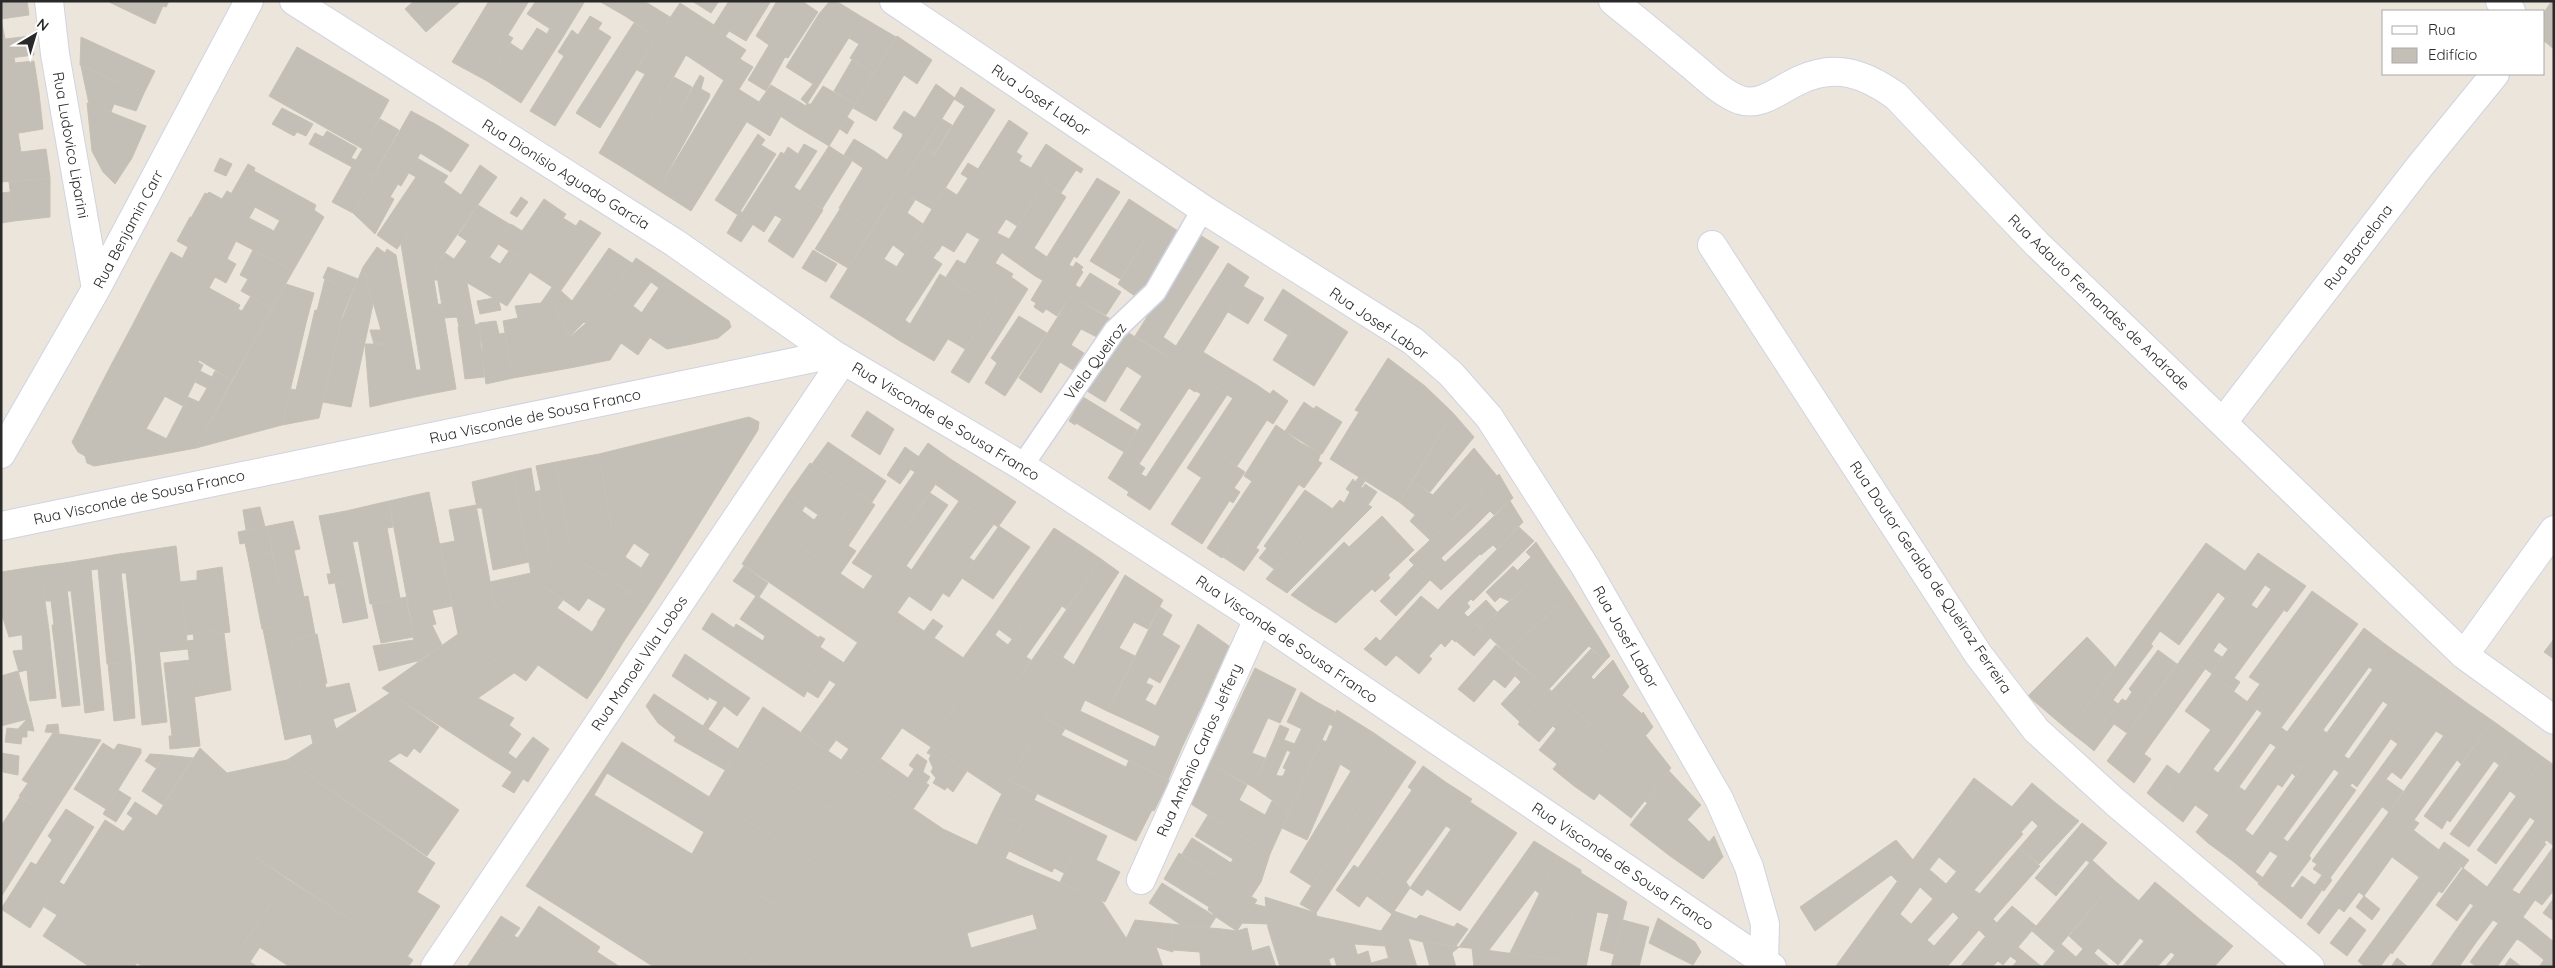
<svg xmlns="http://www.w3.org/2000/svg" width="2555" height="968" font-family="Quicksand,sans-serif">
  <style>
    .building { fill: #c4bfb6; stroke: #c6c1b4 }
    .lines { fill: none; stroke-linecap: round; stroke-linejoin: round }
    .lane-casing { stroke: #d0d3e2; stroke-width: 24 }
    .street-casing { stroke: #d0d3e2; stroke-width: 30 }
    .lane { stroke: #fff; stroke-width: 21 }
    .street { stroke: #fff; stroke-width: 28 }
    .labels { text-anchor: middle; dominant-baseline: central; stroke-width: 4; stroke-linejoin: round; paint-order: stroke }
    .street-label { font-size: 15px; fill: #292929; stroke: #fff }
  </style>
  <rect width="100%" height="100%" fill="#ebe5db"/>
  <path class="building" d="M 1,1 L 27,1 L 29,15 L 1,19 Z
    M 107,1 L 169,1 L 166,7 L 163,6 L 155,24 Z
    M 414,1 L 459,1 L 460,2 L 426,32 L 405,9 Z
    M 489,1 L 529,1 L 508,35 L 513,38 L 487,81 L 452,62 Z
    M 536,1 L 585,1 L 563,37 L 527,14 Z
    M 599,1 L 633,1 L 625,16 Z
    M 633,1 L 644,1 L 670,17 L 657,37 L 625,16 Z
    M 692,1 L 719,1 L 711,13 Z
    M 729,1 L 771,1 L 746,41 L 729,31 L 725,37 L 712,28 Z
    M 777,1 L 802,1 L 818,12 L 788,58 L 785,57 L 766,91 L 748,80 L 769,45 L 756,36 Z
    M 830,1 L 836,1 L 862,17 L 807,104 L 801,99 L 813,84 L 786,67 L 819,14 Z
    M 2552,1 L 2554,1 L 2554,49 L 2544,41 L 2544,12 Z
    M 680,3 L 714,25 L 692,59 L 657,37 Z
    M 590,16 L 602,23 L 598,29 L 611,37 L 555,126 L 530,111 L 564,56 L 558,52 L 572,30 L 578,35 Z
    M 862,17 L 896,37 L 874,73 L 850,58 L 859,44 L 849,38 Z
    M 1,19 L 5,39 L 31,36 L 34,55 L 1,59 Z
    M 634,23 L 657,37 L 600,128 L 576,113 Z
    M 537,28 L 547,34 L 550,28 L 563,37 L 521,103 L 487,81 L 510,43 L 522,51 Z
    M 712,28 L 746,50 L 725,81 L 692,59 Z
    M 897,36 L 932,60 L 917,84 L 904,75 L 876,121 L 853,108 Z
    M 81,37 L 155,71 L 144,93 L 80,65 Z
    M 657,37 L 686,55 L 622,167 L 599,153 L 645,74 L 637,70 Z
    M 297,47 L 389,100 L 363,149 L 269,96 Z
    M 14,57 L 15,63 L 34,61 L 39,93 L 1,98 L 1,59 Z
    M 740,59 L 753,67 L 739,89 L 725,81 Z
    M 852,60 L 874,73 L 855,104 L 834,91 Z
    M 81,66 L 144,93 L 136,111 L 114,104 L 111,112 L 89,104 Z
    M 700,75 L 704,78 L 701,89 L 710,94 L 709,98 L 658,190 L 641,179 Z
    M 674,77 L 692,87 L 679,112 L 676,112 L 678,110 L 661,99 Z
    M 724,80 L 759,102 L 691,211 L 658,190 Z
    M 936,84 L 955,98 L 922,150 L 902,137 L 903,134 L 893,128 L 904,111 L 915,118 Z
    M 771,85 L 806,106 L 794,125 L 759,102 Z
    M 823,86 L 855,104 L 829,146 L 794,125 L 807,104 L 811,104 Z
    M 961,87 L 995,110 L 956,171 L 933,157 L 965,106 L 954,99 Z
    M 39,93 L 43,129 L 1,136 L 1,98 Z
    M 661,99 L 678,110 L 676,112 L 679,112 L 641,179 L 622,167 Z
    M 759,102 L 781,116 L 770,136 L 747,122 Z
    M 87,103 L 146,126 L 132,158 L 115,184 L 103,172 L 92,151 Z
    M 282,108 L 313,124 L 306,136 L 297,132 L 294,136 L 272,124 Z
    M 411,111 L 437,125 L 401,186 L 398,184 L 390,197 L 394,199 L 375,234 L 353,213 Z
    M 847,117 L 854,122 L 847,134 L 840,129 Z
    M 380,119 L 399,130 L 373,177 L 353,165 Z
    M 942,119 L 952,125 L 934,154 L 924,148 Z
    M 1009,120 L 1028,133 L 967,232 L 932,209 L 946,188 L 957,195 L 968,178 L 961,174 L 968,163 L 978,169 Z
    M 437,125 L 469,145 L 451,172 L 420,153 Z
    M 327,131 L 357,148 L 351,158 L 356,160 L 352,167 L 309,144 L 315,133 L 323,137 Z
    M 18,133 L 21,152 L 46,149 L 50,178 L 1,182 L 1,136 Z
    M 758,134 L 765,140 L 761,145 L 776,154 L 738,215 L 715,200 Z
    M 902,137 L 922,150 L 897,189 L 863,168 L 874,151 L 887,160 Z
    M 854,139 L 874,151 L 863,168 L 844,155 Z
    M 804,144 L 817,151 L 794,187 L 800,191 L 782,219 L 775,215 L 764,232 L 752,224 L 755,221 L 742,213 L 781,152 L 784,154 L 788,147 L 798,154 Z
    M 1046,144 L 1062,155 L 1017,226 L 1006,219 L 997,233 L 1009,239 L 1001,252 L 967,232 L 1016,152 L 1022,156 L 1019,161 L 1031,168 Z
    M 829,146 L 852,161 L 822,209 L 798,194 Z
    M 924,148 L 956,171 L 932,209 L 897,189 Z
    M 1062,155 L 1083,169 L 1081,173 L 1076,170 L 1061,193 L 1045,182 Z
    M 220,158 L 232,164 L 226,176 L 214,171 Z
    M 417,158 L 448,176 L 397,249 L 377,235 L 416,177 L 409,173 Z
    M 248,164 L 255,168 L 254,171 L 316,205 L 314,210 L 324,217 L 312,238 L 231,194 Z
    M 353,165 L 373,177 L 353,213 L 332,202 Z
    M 480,165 L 497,177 L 436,265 L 401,244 L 443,182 L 461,195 Z
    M 863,168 L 897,189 L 872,229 L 839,208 Z
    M 50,178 L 50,217 L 14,221 L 9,182 Z
    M 1097,178 L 1120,192 L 1077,258 L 1055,244 Z
    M 1045,182 L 1066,197 L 1034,248 L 1047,257 L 1035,276 L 1001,252 Z
    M 897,189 L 915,200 L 907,213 L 890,201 Z
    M 227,191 L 255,207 L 249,218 L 274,231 L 261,254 L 191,218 L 205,193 L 207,194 L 209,192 L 222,199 Z
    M 10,192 L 14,221 L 1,223 L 1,193 Z
    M 798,194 L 823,210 L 793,258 L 768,241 Z
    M 521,197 L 528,202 L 517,217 L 510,213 Z
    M 544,199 L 566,214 L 532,265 L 498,244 L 511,224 L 522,231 Z
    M 1129,199 L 1158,218 L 1120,279 L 1090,261 Z
    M 890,201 L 923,224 L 905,254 L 893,245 L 884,259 L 897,267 L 864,318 L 830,297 Z
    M 478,205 L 511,225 L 471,285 L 436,265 L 445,253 L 454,259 L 467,241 L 458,235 Z
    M 840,209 L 872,229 L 848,268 L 815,249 Z
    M 932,209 L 967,232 L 954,252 L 942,245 L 938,252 L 915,238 Z
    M 740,211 L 755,221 L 741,242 L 727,233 Z
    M 190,217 L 236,241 L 227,259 L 236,264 L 226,283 L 182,259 L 188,247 L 177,241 Z
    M 563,218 L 576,226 L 580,220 L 601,233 L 553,302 L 541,303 L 552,287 L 528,271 Z
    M 1158,218 L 1181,233 L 1153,278 L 1131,262 Z
    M 280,220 L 312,238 L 293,271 L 261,254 Z
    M 1192,230 L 1219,247 L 1176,316 L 1155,303 Z
    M 915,238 L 937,252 L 933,258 L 942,264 L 905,320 L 910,324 L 900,341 L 864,318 Z
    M 980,239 L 1002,252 L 975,296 L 946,277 L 957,260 L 965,264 Z
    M 401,244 L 435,264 L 438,280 L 434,280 L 438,305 L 411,307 Z
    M 1055,244 L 1074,256 L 1069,265 L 1073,267 L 1076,262 L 1083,267 L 1081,270 L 1083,272 L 1069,295 L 1035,276 Z
    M 377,247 L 385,253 L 387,249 L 396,255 L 416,370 L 421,370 L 425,395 L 401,400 L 363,267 Z
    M 609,248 L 632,263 L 594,318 L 586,323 L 584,322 L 570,336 L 552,302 L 561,291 L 572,301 Z
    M 253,250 L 293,271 L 272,308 L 241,291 L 248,279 L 240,275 Z
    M 813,250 L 837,264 L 826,282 L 802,268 Z
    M 509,251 L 532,265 L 528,271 L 530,272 L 507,306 L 471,285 L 489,257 L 500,264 Z
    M 171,252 L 215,277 L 209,288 L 240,305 L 238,309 L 242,311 L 251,296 L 272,308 L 253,343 L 151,289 Z
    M 636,258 L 666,278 L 659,288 L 651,282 L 633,306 L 642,313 L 623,340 L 594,318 Z
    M 1131,262 L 1153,278 L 1139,299 L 1118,284 Z
    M 995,263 L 1013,274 L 965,349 L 948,339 Z
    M 1228,263 L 1249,277 L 1191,372 L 1156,349 L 1163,337 L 1176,346 Z
    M 435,264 L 467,283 L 475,325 L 459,327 L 457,317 L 444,318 Z
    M 328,267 L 358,279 L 353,290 L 323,278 Z
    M 363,267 L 373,304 L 368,328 L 341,322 Z
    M 1090,273 L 1121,292 L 1106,315 L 1069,295 L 1075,285 L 1080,288 Z
    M 940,274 L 975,296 L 934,361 L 900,341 Z
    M 1011,277 L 1028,289 L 969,383 L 951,372 Z
    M 666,278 L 682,289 L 677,297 L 660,286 Z
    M 325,279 L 353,290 L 342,316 L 317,311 Z
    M 1043,280 L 1071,296 L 1057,316 L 1046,309 L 1043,313 L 1034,307 L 1036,303 L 1031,300 Z
    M 286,284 L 314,293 L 306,323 L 268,316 Z
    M 660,286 L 677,297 L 638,355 L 621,343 Z
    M 1243,286 L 1264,298 L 1248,324 L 1228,312 Z
    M 151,289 L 218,324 L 198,362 L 132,326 Z
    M 682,289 L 729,321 L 731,327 L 729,329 L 718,338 L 692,344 L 690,340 L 708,314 L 679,294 Z
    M 1283,289 L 1307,305 L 1288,335 L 1264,320 Z
    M 679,294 L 708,314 L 690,340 L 692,344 L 667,349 L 649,337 Z
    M 1071,296 L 1114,321 L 1103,340 L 1081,329 L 1071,345 L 1084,353 L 1073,370 L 1060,362 L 1041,393 L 1019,378 Z
    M 494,298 L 499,302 L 501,310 L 480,314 L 477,301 Z
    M 552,302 L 570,337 L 575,367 L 553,371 L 541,303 Z
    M 541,303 L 553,371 L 513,378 L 503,321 L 518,318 L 515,306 Z
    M 1155,303 L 1176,316 L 1156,349 L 1135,336 L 1147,317 L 1141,313 Z
    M 442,304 L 456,389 L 425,395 L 411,307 Z
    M 1307,305 L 1348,332 L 1344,338 L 1322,325 L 1307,349 L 1287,337 Z
    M 315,310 L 342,316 L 319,418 L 282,425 L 291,389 L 296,390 Z
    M 268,316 L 306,323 L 282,425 L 196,448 Z
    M 1019,316 L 1047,333 L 1005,396 L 985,383 L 997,363 L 991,358 Z
    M 593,317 L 623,340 L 610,360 L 575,367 L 570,337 Z
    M 496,321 L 499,334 L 493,335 L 495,349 L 483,351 L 479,323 Z
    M 341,322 L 368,328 L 351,407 L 323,402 Z
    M 218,324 L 253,343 L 232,380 L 199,360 Z
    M 479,324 L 484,377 L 465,379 L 458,327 Z
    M 1322,325 L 1344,338 L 1314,386 L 1273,360 L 1287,337 L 1307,349 Z
    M 132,326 L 203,365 L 183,406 L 110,367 Z
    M 1119,327 L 1179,364 L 1163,390 L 1104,351 Z
    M 370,330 L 381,330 L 385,344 L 374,344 Z
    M 505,333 L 513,378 L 486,384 L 481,351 L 495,349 L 493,335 Z
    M 365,344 L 385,344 L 401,400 L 370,407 Z
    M 1203,352 L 1257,385 L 1245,406 L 1191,372 Z
    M 1109,354 L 1127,366 L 1105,402 L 1087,391 Z
    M 1388,358 L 1425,386 L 1364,480 L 1330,459 L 1359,412 L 1355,410 Z
    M 1179,364 L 1204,380 L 1195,392 L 1189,388 L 1139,464 L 1145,468 L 1129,492 L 1108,478 Z
    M 110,367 L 165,396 L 146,429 L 92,402 Z
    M 200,371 L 212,377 L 215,371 L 232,380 L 196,448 L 158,455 L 188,397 L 199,402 L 207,388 L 195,382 Z
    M 1142,376 L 1163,390 L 1142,424 L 1120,410 Z
    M 1204,380 L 1227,395 L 1197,440 L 1179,427 L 1201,394 L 1196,391 Z
    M 1257,385 L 1270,394 L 1273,390 L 1288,401 L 1273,424 L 1245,406 Z
    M 1425,386 L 1453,413 L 1399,502 L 1364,480 Z
    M 1083,397 L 1137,430 L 1124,452 L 1076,423 L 1075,425 L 1069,421 Z
    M 1233,398 L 1248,407 L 1202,478 L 1187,468 Z
    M 92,402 L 167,439 L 158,455 L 94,466 L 87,463 L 85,456 L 78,452 L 72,442 Z
    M 1304,402 L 1314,409 L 1316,406 L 1342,422 L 1322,454 L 1285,431 Z
    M 1248,407 L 1267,420 L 1237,466 L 1217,453 Z
    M 867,411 L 894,429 L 880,455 L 851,436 Z
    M 1453,413 L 1474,437 L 1430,492 L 1412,482 Z
    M 749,417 L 759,422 L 758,430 L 671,569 L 611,527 L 599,454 Z
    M 1276,425 L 1301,443 L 1268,492 L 1244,476 Z
    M 1179,427 L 1197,440 L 1150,510 L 1127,495 L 1141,474 L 1146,477 Z
    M 828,442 L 886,481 L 872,502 L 858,492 L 857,494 L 812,464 Z
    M 928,443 L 952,460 L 873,576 L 852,563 L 915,472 L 910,469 Z
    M 1301,443 L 1321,453 L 1318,461 L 1322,463 L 1304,488 L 1281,472 Z
    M 905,447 L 919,457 L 900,484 L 887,475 Z
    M 1474,448 L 1497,476 L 1430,540 L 1410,521 Z
    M 1217,453 L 1245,472 L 1234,488 L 1240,492 L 1233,503 L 1200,480 Z
    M 599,454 L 611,527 L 571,554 L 556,462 Z
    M 952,460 L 977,476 L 959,501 L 935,484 Z
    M 556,462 L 571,554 L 552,567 L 538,491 L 541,490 L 536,466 Z
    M 810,463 L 857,494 L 837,528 L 788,494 Z
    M 531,468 L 535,492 L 538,491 L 552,567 L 532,580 L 513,472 Z
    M 513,472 L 529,562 L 493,570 L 482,508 L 477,508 L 472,482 Z
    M 1281,472 L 1299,484 L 1256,548 L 1259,550 L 1244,571 L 1223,557 Z
    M 1499,474 L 1513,498 L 1494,515 L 1490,511 L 1476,525 L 1462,510 Z
    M 977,476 L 1016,502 L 998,527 L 959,501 Z
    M 1359,477 L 1365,481 L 1361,487 L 1363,488 L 1365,484 L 1377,492 L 1368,505 L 1372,507 L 1354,525 L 1332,509 L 1340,500 L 1344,503 L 1350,492 L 1346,489 L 1353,479 L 1355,482 Z
    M 1200,480 L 1230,500 L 1202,544 L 1171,524 Z
    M 1252,481 L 1268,492 L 1222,558 L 1207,548 Z
    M 1412,482 L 1433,495 L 1415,515 L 1399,502 Z
    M 1305,490 L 1327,505 L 1274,569 L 1259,558 L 1267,548 L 1264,546 Z
    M 429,492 L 452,606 L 410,615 L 389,501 Z
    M 858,492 L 875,505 L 848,546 L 832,535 Z
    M 930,493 L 948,505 L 906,566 L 912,570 L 887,606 L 863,590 Z
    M 788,494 L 805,506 L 802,511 L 814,520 L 818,515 L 837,528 L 818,558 L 768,524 Z
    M 389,501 L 393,527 L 357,534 L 358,541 L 352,542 L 346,511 Z
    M 959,501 L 994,524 L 969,558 L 936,534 Z
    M 1510,501 L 1523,522 L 1497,549 L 1493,545 L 1481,555 L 1468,541 Z
    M 476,505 L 495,608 L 458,634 L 440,544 L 455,541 L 449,510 Z
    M 1327,505 L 1354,525 L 1287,593 L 1266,579 Z
    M 260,507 L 265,527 L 246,530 L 243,510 Z
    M 1462,510 L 1476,525 L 1441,558 L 1445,562 L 1428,578 L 1409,560 Z
    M 346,511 L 360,578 L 329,584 L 327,574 L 331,574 L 319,516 Z
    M 1382,516 L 1399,534 L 1367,564 L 1349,547 Z
    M 293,521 L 300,549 L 273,554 L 268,526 Z
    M 768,524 L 981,670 L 954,708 L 742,564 Z
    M 268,526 L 272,552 L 248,557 L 245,543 L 240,544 L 238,532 Z
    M 999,526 L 1030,547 L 993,599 L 962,578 Z
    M 611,527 L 634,543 L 625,557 L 641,568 L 640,570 L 642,572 L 629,592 L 571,554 Z
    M 1519,527 L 1534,541 L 1473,601 L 1471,599 L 1467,603 L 1470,607 L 1464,613 L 1449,598 Z
    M 387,528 L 400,598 L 370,604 L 357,534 Z
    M 1054,528 L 1080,545 L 1049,588 L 1024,571 Z
    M 936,534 L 974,561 L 949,597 L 943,593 L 931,611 L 909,596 L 897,613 L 887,606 Z
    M 1399,534 L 1414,550 L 1388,575 L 1390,578 L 1375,592 L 1372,589 L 1336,623 L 1314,610 Z
    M 832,535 L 856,551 L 840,574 L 818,558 Z
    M 1468,541 L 1480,554 L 1441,590 L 1428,578 Z
    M 1344,542 L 1367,564 L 1314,610 L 1291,595 Z
    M 1536,542 L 1550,563 L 1530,583 L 1517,571 L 1531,557 L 1526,552 Z
    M 2206,543 L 2245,571 L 2225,598 L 2218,592 L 2179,645 L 2160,631 L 2151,644 L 2139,635 Z
    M 1080,545 L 1101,559 L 1066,609 L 1062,606 L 1026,657 L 1031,660 L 1018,680 L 995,663 Z
    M 176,546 L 188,649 L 159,652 L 148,550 Z
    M 148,550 L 158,641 L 134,644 L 126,573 L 121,573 L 119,554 Z
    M 294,550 L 304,597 L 308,596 L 315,634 L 291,641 L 273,554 Z
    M 272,552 L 288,625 L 262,629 L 248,557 Z
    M 2258,553 L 2284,571 L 2271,589 L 2265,585 L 2251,605 L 2257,609 L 2228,649 L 2219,642 L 2213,651 L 2222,657 L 2211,673 L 2185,654 Z
    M 119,554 L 131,662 L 107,664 L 98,569 L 91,570 L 90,559 Z
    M 571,554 L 586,564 L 573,583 L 579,587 L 568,603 L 533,579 Z
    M 650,554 L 671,569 L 648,605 L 629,592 L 642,572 L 640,570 Z
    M 90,559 L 104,710 L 85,713 L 71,591 L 67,591 L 64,563 Z
    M 1101,559 L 1119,572 L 1063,657 L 1043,644 Z
    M 64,563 L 71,623 L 54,625 L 51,601 L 45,601 L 40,566 Z
    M 1550,563 L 1571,594 L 1554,609 L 1530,583 Z
    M 586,564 L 648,605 L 624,641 L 597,623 L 606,609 L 588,598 L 579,611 L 568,603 L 579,587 L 573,583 Z
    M 1414,565 L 1430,580 L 1396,616 L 1380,601 Z
    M 40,566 L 49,630 L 9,637 L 1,612 L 1,572 Z
    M 744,566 L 768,583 L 759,597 L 819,638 L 820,636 L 825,639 L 820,647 L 844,663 L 831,681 L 740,619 L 756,596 L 733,581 Z
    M 1513,566 L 1530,583 L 1509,601 L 1500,597 L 1495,602 L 1486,592 Z
    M 222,567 L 230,632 L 215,634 L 215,630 L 187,635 L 180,582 L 197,580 L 197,571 Z
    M 1024,571 L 1049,588 L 1012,639 L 989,622 Z
    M 2284,571 L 2306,586 L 2287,612 L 2284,610 L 2234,678 L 2240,682 L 2234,691 L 2211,673 Z
    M 531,573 L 532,580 L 495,608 L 490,582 Z
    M 1125,575 L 1163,600 L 1148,629 L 1134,622 L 1119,648 L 1135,656 L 1107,711 L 1061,688 Z
    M 360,578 L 368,618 L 343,623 L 335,583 Z
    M 533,579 L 550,591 L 543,602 L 549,606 L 532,631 L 495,608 Z
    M 1530,583 L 1554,609 L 1506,653 L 1480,628 Z
    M 550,591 L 563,600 L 557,608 L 592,632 L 598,623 L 624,641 L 602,677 L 532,631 L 549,606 L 543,602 Z
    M 2312,591 L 2337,609 L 2262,713 L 2247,702 L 2260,684 L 2249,677 Z
    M 1571,594 L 1580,608 L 1520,664 L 1506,653 Z
    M 1421,596 L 1438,610 L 1386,666 L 1364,649 L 1376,637 L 1380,641 Z
    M 406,597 L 413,637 L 381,643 L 372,604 Z
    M 1449,598 L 1473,622 L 1455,642 L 1452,639 L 1445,647 L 1441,643 L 1429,656 L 1432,659 L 1419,674 L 1396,655 Z
    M 1486,600 L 1497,612 L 1480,628 L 1468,617 Z
    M 1160,607 L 1172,615 L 1162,635 L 1180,646 L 1160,683 L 1149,677 L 1139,697 L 1120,687 Z
    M 495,608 L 509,616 L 478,648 L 458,634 Z
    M 1580,608 L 1589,622 L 1532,675 L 1520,664 Z
    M 2337,609 L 2358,624 L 2317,679 L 2297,664 Z
    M 432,610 L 436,624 L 432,625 L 442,645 L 417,662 L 410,615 Z
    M 712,613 L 734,628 L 736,624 L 763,641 L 765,636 L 830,679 L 818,698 L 807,691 L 804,697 L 702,629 Z
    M 509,616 L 602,677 L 587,699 L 538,665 L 526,681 L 478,648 Z
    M 933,619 L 943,626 L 934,638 L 924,631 Z
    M 989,622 L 999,629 L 995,635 L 1008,645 L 987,674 L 963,658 Z
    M 1473,622 L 1490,638 L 1474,656 L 1456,641 Z
    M 1589,622 L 1598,636 L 1549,689 L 1532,675 Z
    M 71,623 L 80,705 L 62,707 L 52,625 Z
    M 1198,624 L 1229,646 L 1204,701 L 1168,682 Z
    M 288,625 L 311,734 L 285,740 L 263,629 Z
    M 2364,628 L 2389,647 L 2373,670 L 2369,667 L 2323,730 L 2327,733 L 2313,752 L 2287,732 Z
    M 49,630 L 56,698 L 30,701 L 27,670 L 19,672 L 13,651 L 23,650 L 22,634 Z
    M 215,630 L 215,634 L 224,633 L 231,690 L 194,697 L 187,641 L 194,640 L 193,633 Z
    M 317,634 L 327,683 L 325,684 L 326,688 L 349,683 L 356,711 L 333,719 L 336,729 L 313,744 L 291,641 Z
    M 458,634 L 514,673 L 478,698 L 514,718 L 488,757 L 382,688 Z
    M 2139,635 L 2153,646 L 2113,700 L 2118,704 L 2087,745 L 2069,731 Z
    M 1598,636 L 1610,656 L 1605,661 L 1589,646 Z
    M 2087,637 L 2106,657 L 2048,713 L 2028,696 Z
    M 2554,639 L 2554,659 L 2544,652 Z
    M 414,640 L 417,661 L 379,671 L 373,646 Z
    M 158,641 L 167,722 L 142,725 L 134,644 Z
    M 858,642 L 954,708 L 928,745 L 831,681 Z
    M 1043,644 L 1074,665 L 1002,794 L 928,745 L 981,670 L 987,674 L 995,663 L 1018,680 Z
    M 1496,645 L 1522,667 L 1505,688 L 1494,679 L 1474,702 L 1458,689 Z
    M 2389,647 L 2416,666 L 2388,705 L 2383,701 L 2344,756 L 2349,759 L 2339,773 L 2313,752 Z
    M 1591,649 L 1605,661 L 1591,677 L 1594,680 L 1570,706 L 1552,691 Z
    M 2158,650 L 2177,664 L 2127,733 L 2114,724 L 2094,751 L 2087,745 L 2122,699 L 2126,701 L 2132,692 L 2129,689 Z
    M 685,654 L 729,684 L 718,702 L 709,697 L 708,700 L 672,676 Z
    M 2185,654 L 2205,669 L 2144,754 L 2151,759 L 2134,783 L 2107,761 Z
    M 2106,657 L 2115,667 L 2069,731 L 2048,713 Z
    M 190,660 L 200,746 L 170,749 L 169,736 L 172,736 L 164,663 Z
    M 1613,660 L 1629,687 L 1622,695 L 1599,674 Z
    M 131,662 L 135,718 L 114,721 L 108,664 Z
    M 2297,664 L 2317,679 L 2281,728 L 2262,713 Z
    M 2416,666 L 2441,684 L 2398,744 L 2391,739 L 2399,727 L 2381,714 Z
    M 1522,667 L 1549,689 L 1520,722 L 1501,704 L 1521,682 L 1515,676 Z
    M 1255,668 L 1296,689 L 1280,723 L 1268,718 L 1252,753 L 1265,758 L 1253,787 L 1210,764 Z
    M 18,671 L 31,718 L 1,726 L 1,676 Z
    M 1599,674 L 1622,695 L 1593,726 L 1570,706 Z
    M 2212,674 L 2237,694 L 2211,730 L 2185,711 Z
    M 1168,682 L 1204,701 L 1182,747 L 1144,728 Z
    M 1146,683 L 1153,686 L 1145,700 L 1156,706 L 1144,728 L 1107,711 L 1120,687 L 1139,697 Z
    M 729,684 L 750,698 L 737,716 L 724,706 L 708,729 L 703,726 Z
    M 836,684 L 902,728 L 876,765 L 873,763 L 864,776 L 841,760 L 849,749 L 836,740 L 828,751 L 801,732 Z
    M 2441,684 L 2467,703 L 2444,736 L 2436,731 L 2401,779 L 2392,772 L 2386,779 L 2403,791 L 2389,812 L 2363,792 Z
    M 1061,688 L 1085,700 L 1080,711 L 1155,747 L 1160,736 L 1182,747 L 1168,780 L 1044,718 Z
    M 1549,689 L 1570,706 L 1539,742 L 1518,724 Z
    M 1301,692 L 1315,701 L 1302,729 L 1287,722 Z
    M 390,693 L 439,727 L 420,753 L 414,748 L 407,757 L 400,753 L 388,761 L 339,727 Z
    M 654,694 L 738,749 L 725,770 L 674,741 L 676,737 L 658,723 L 646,706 Z
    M 2237,694 L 2257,709 L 2224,755 L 2204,739 Z
    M 1622,695 L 1642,714 L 1613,743 L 1593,726 Z
    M 1315,701 L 1335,712 L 1314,757 L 1293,747 Z
    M 2467,703 L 2493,721 L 2461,764 L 2457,760 L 2414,820 L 2419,823 L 2413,831 L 2389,812 Z
    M 1570,706 L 1590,724 L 1557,764 L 1539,750 L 1556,729 L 1553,726 Z
    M 763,707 L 943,829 L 1015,863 L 943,882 L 738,749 Z
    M 1337,710 L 1374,733 L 1351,771 L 1340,764 L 1346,751 L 1326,742 L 1333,726 L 1329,724 Z
    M 1643,712 L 1653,727 L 1629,755 L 1613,743 Z
    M 2262,713 L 2287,732 L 2276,747 L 2270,743 L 2239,787 L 2218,773 Z
    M 2381,714 L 2399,727 L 2357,787 L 2339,773 Z
    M 28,718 L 31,718 L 34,731 L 18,729 Z
    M 1044,718 L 1065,729 L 1061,735 L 1126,767 L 1129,760 L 1169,780 L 1154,811 L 1027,748 Z
    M 2493,721 L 2518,739 L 2499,765 L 2494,761 L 2450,822 L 2447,820 L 2442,829 L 2424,816 Z
    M 58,724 L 59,733 L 45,732 L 47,725 Z
    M 1590,724 L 1610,740 L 1574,786 L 1553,769 Z
    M 509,725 L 521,734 L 508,753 L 516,759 L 533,737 L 549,749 L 528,782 L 488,757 Z
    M 1280,725 L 1289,729 L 1284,740 L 1295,744 L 1291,752 L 1272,744 Z
    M 339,727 L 459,810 L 427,856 L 287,760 Z
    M 7,728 L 27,730 L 27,737 L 22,737 L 21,744 L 5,742 Z
    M 2287,732 L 2313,752 L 2301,769 L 2274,750 Z
    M 53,733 L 101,740 L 51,817 L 19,796 L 28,783 L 22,780 Z
    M 1374,733 L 1397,749 L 1312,886 L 1290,872 Z
    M 1645,735 L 1671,768 L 1655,788 L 1623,763 Z
    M 2204,739 L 2224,755 L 2213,769 L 2218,773 L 2183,822 L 2159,803 Z
    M 2518,739 L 2544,758 L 2516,796 L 2510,791 L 2469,847 L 2450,834 Z
    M 1322,740 L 1346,751 L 1307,840 L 1282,828 Z
    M 1610,740 L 1629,755 L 1594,800 L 1574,786 Z
    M 622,742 L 873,900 L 841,945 L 692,854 L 704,832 L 607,773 L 594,795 L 589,792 Z
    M 103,743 L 114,750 L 118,744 L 141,749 L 141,753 L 106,809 L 74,789 Z
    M 1272,744 L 1287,750 L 1276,775 L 1279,776 L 1269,798 L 1253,787 Z
    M 931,747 L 967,771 L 953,792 L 947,787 L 945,790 L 933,783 L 936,778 L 931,772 L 933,768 L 929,759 L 931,755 L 927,753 Z
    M 1293,747 L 1314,757 L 1289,812 L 1269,798 L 1279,776 L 1283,776 L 1286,769 L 1283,768 Z
    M 200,748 L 227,773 L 250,847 L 248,852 L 287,879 L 228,967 L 143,967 L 137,963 L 134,967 L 90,967 L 69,953 Z
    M 1027,748 L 1152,810 L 1136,841 L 1009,780 Z
    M 738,749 L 848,820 L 943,882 L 873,900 L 709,797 Z
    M 1397,749 L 1416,762 L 1316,913 L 1300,904 Z
    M 2274,750 L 2301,769 L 2295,776 L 2292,773 L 2282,787 L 2259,771 Z
    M 2313,752 L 2334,769 L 2283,839 L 2262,823 Z
    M 1,753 L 19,756 L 18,775 L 3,772 Z
    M 150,754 L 165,755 L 156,768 L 145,761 Z
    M 917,754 L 927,761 L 923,772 L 930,777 L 926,783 L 929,785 L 926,790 L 913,809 L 864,776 L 873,763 L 876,765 L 881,759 L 908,778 L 914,769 L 909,765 Z
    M 165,755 L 193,758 L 163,805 L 142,791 Z
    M 2544,758 L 2554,765 L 2554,794 L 2535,821 L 2530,817 L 2496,864 L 2477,850 Z
    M 287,760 L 435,863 L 417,892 L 440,906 L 407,957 L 248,852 L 250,847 L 227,773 Z
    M 1623,763 L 1655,788 L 1631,818 L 1599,793 Z
    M 1210,764 L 1247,785 L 1239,800 L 1265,815 L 1272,801 L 1289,812 L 1270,854 L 1191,804 Z
    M 2167,765 L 2179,774 L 2159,803 L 2147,793 Z
    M 1423,766 L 1447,783 L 1359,907 L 1336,890 L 1354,865 L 1358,868 L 1412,790 L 1408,787 Z
    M 1669,771 L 1701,805 L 1687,820 L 1657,791 L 1647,803 L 1645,801 Z
    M 2259,771 L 2278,784 L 2245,830 L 2253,836 L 2234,862 L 2208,843 Z
    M 512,772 L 523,779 L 514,793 L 502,786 Z
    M 2218,773 L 2245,791 L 2208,843 L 2196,832 L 2209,815 L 2195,805 Z
    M 2339,773 L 2352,783 L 2350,786 L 2356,790 L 2312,851 L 2292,836 Z
    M 1974,778 L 2012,807 L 1957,872 L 1939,857 L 1929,870 L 1915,857 Z
    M 1009,780 L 1037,794 L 1034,800 L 1107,836 L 1096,860 L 993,811 Z
    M 1447,783 L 1472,799 L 1451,829 L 1446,826 L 1406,882 L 1410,888 L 1392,914 L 1367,896 Z
    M 2032,783 L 2057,804 L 2038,826 L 2032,820 L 2021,832 L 2023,834 L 1974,890 L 1980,894 L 1970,905 L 1946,884 Z
    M 118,790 L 131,798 L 116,822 L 103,814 Z
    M 1657,791 L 1695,827 L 1670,856 L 1630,825 Z
    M 589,792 L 692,854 L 661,902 L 558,838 Z
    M 2363,792 L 2382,807 L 2330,878 L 2332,880 L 2324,891 L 2315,885 L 2322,875 L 2313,869 L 2317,864 L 2312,861 Z
    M 2554,794 L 2554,846 L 2546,840 L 2544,843 L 2528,831 Z
    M 20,797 L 51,817 L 1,897 L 1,826 Z
    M 135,802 L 157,816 L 140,842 L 123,832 L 133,818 L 127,814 Z
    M 1470,802 L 1517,833 L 1460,911 L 1427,889 L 1422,896 L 1410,888 Z
    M 2057,804 L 2079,821 L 2039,864 L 2019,848 Z
    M 66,809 L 94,827 L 30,928 L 1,909 L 31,862 L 36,865 L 52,840 L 48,836 Z
    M 993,811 L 1022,824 L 1005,859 L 977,845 Z
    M 2389,812 L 2412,829 L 2364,896 L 2359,892 L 2344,912 L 2326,898 Z
    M 1208,815 L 1270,854 L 1261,882 L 1231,863 L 1233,859 L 1195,836 Z
    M 105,820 L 140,842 L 69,953 L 43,936 L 57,915 L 44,907 L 59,882 L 64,885 Z
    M 2082,823 L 2107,843 L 2090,863 L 2086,860 L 2056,896 L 2035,878 Z
    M 2262,823 L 2288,842 L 2278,856 L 2270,851 L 2255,872 L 2262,877 L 2259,883 L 2234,862 Z
    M 1022,824 L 1076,850 L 1064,873 L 1054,868 L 1052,872 L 1009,851 Z
    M 1695,827 L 1709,842 L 1714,836 L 1723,857 L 1703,879 L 1670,856 Z
    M 2412,829 L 2439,850 L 2419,877 L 2392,857 Z
    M 2528,831 L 2546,844 L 2512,890 L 2519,894 L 2510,907 L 2487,887 Z
    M 2292,836 L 2312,851 L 2309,856 L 2311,858 L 2290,886 L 2293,888 L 2282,903 L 2258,884 Z
    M 558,838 L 603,865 L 572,915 L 526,886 Z
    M 1192,838 L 1261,882 L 1251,897 L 1182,854 Z
    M 1896,840 L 1913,860 L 1898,882 L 1891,875 L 1815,931 L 1800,907 Z
    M 1534,841 L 1558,856 L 1540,894 L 1535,890 L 1489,950 L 1459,947 Z
    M 2444,842 L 2469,860 L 2463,868 L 2439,850 Z
    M 2554,846 L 2554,890 L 2542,905 L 2535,900 L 2523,917 L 2510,907 Z
    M 2019,848 L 2040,866 L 1993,919 L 1997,923 L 1994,926 L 1970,905 Z
    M 1076,850 L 1120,872 L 1105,902 L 1060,882 Z
    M 2439,850 L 2461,867 L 2442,893 L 2439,891 L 2392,954 L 2391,952 L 2380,967 L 2365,967 L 2358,961 Z
    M 1179,853 L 1257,900 L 1237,931 L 1213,915 L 1214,914 L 1208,910 L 1209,907 L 1164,879 Z
    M 692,854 L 780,907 L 841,945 L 824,967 L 765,967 L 661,902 Z
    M 1558,856 L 1581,870 L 1581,873 L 1563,960 L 1510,953 Z
    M 1915,857 L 1946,884 L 1933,899 L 1920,887 L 1900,914 L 1911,924 L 1874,967 L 1838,967 L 1836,966 Z
    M 2092,860 L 2115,881 L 2055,951 L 2032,931 Z
    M 1015,863 L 1019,865 L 1033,914 L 967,933 L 971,948 L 1038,929 L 1048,967 L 892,967 L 873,900 Z
    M 603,865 L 744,953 L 765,967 L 654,967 L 572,915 Z
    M 1019,865 L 1101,900 L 1126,938 L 1135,967 L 1048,967 Z
    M 2463,868 L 2487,887 L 2474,906 L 2470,903 L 2457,921 L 2436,905 Z
    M 1581,873 L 1627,902 L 1614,954 L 1600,950 L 1609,914 L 1597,912 L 1586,967 L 1561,967 Z
    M 2302,876 L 2322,890 L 2301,919 L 2282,903 Z
    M 287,879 L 413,960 L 408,967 L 290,967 L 247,939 Z
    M 2115,881 L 2139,901 L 2107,938 L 2084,918 Z
    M 2155,882 L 2178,901 L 2144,941 L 2140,938 L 2118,965 L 2098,948 Z
    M 1162,883 L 1216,917 L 1209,928 L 1181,925 L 1149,903 Z
    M 1946,884 L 1970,905 L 1959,918 L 1953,912 L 1927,940 L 1934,946 L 1916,967 L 1874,967 Z
    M 2487,887 L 2510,907 L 2498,923 L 2493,920 L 2477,941 L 2458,927 Z
    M 2364,896 L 2380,909 L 2372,920 L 2356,907 Z
    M 1265,897 L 1316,913 L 1331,967 L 1280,967 L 1268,928 Z
    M 2326,898 L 2339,908 L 2319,934 L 2307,924 Z
    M 2554,898 L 2554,921 L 2543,913 Z
    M 873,900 L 892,967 L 824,967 L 841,945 Z
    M 2178,901 L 2203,922 L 2175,955 L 2171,952 L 2157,967 L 2122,967 Z
    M 1254,904 L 1266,907 L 1268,924 L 1242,923 Z
    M 1970,905 L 1994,926 L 1986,937 L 1979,930 L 1947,967 L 1916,967 Z
    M 539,906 L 600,947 L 587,967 L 540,967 L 489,934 L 501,916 L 520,928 L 514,936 L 518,938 Z
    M 2012,906 L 2036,926 L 2018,947 L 1994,926 Z
    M 2510,907 L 2533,925 L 2522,942 L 2517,939 L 2497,967 L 2477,967 L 2470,962 Z
    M 1394,911 L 1416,919 L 1420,915 L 1454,927 L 1457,923 L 1468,929 L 1456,946 L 1423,942 L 1381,931 Z
    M 1316,916 L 1348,923 L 1361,967 L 1337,967 L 1334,957 L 1329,959 Z
    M 2350,917 L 2366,930 L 2347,956 L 2330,943 Z
    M 1658,918 L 1695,942 L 1701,952 L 1693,965 L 1649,943 Z
    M 2084,918 L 2107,938 L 2094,953 L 2082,967 L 2042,967 L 2061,944 L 2076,957 L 2083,949 L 2069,936 Z
    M 1135,920 L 1171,924 L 1173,952 L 1156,947 L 1163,967 L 1135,967 L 1126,939 Z
    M 1623,920 L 1649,927 L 1639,967 L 1611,967 Z
    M 2203,922 L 2233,946 L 2214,967 L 2200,967 L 2204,961 L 2184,944 Z
    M 1348,923 L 1381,931 L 1385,946 L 1354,944 Z
    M 1171,924 L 1198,927 L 1200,952 L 1173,950 Z
    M 2533,925 L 2554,942 L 2554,946 L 2544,960 L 2522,942 Z
    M 1994,926 L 2018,947 L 2003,965 L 1998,961 L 1992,967 L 1960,967 Z
    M 1198,927 L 1222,929 L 1233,967 L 1201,967 Z
    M 2458,927 L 2477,941 L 2459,967 L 2430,967 Z
    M 1247,928 L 1252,951 L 1269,946 L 1276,967 L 1233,967 L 1222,929 L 1237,931 Z
    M 1381,931 L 1408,938 L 1417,967 L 1391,967 Z
    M 489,934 L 540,967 L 467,967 Z
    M 247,939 L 260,947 L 250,962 L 258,967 L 228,967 Z
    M 1423,942 L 1459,947 L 1452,953 L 1456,967 L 1430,967 Z
    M 2184,944 L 2204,961 L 2200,967 L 2165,967 Z
    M 2554,946 L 2554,967 L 2539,967 Z
    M 2018,947 L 2042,967 L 2012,967 L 2017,961 L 2010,956 Z
    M 1472,948 L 1507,953 L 1509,967 L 1474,967 Z
    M 1368,951 L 1371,963 L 1389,958 L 1391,967 L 1361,967 L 1357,955 Z
    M 597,952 L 620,967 L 587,967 Z
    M 1507,953 L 1510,953 L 1563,960 L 1561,967 L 1509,967 Z
    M 2094,953 L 2110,967 L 2082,967 Z
    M 2397,958 L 2408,967 L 2391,967 Z
    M 2510,958 L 2522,967 L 2504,967 Z"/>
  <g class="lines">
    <g class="lane-casing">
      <path id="lane" d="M 1022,466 L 1115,330 L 1155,292 L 1203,209"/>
    </g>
    <g class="street-casing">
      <path id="street" d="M 49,1 L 55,54 L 96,289
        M 294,1 L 675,243 L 833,354
        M 894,1 L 1203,209 L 1413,341 L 1451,374 L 1489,417 L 1586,568 L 1719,799 L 1749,867 L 1765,924 L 1764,961 L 1761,967
        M 1613,1 C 1639,22 1665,43 1690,64 C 1705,76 1721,93 1740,100 C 1762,107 1781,88 1800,80 C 1836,63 1865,74 1896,96 L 2037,244 L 2464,655 L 2554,720
        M 2500,1 L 2511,11
        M 1712,245 L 1978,654 L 2036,730 L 2115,802 L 2310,967
        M 2223,422 L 2420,166 L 2495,74
        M 1,454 L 96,289 L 249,1
        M 1,526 L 833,354 L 1022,466 L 1258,619 L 1772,967
        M 2464,655 L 2554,530
        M 1141,880 L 1258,619
        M 435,967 L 843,360"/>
    </g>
    <use href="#lane" class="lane"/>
    <use href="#street" class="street"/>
  </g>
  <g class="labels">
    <g class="street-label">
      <text transform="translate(1041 100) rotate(34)">Rua Josef Labor</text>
      <text transform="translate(71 145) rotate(80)">Rua Ludovico Liparini</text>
      <text transform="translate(566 174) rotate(32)">Rua Dionísio Aguado Garcia</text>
      <text transform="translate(128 229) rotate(-62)">Rua Benjamin Carr</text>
      <text transform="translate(2358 247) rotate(-53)">Rua Barcelona</text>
      <text transform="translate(2099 302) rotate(44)">Rua Adauto Fernandes de Andrade</text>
      <text transform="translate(1379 323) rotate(34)">Rua Josef Labor</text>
      <text transform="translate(1095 361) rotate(-53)">Viela Queiroz</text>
      <text transform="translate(535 416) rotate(-12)">Rua Visconde de Sousa Franco</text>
      <text transform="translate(946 421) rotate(31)">Rua Visconde de Sousa Franco</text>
      <text transform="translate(139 497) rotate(-12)">Rua Visconde de Sousa Franco</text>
      <text transform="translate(1931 577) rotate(56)">Rua Doutor Geraldo de Queiroz Ferreira</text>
      <text transform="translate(1626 637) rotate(60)">Rua Josef Labor</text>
      <text transform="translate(1287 639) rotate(34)">Rua Visconde de Sousa Franco</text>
      <text transform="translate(639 663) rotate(-56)">Rua Manoel Vila Lobos</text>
      <text transform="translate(1199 750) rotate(-66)">Rua Antônio Carlos Jeffery</text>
      <text transform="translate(1623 866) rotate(34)">Rua Visconde de Sousa Franco</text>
    </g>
  </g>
  <rect width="2555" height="968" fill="none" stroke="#292929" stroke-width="5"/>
  <rect x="2382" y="10" width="162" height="65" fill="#ffffff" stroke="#a9a9a9"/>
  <rect x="2392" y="26" width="25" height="8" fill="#ffffff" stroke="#a9a9a9"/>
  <text x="2428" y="35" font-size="15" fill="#292929">Rua</text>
  <rect x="2392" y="48" width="25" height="15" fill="#c4bfb6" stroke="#a9a9a9"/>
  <text x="2428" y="60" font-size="15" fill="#292929">Edifício</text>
  <g transform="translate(35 35) rotate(38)" stroke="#ffffff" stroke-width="4" paint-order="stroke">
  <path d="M0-4L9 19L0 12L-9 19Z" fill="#292929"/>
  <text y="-8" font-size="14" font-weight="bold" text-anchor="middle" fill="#292929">N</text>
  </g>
</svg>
